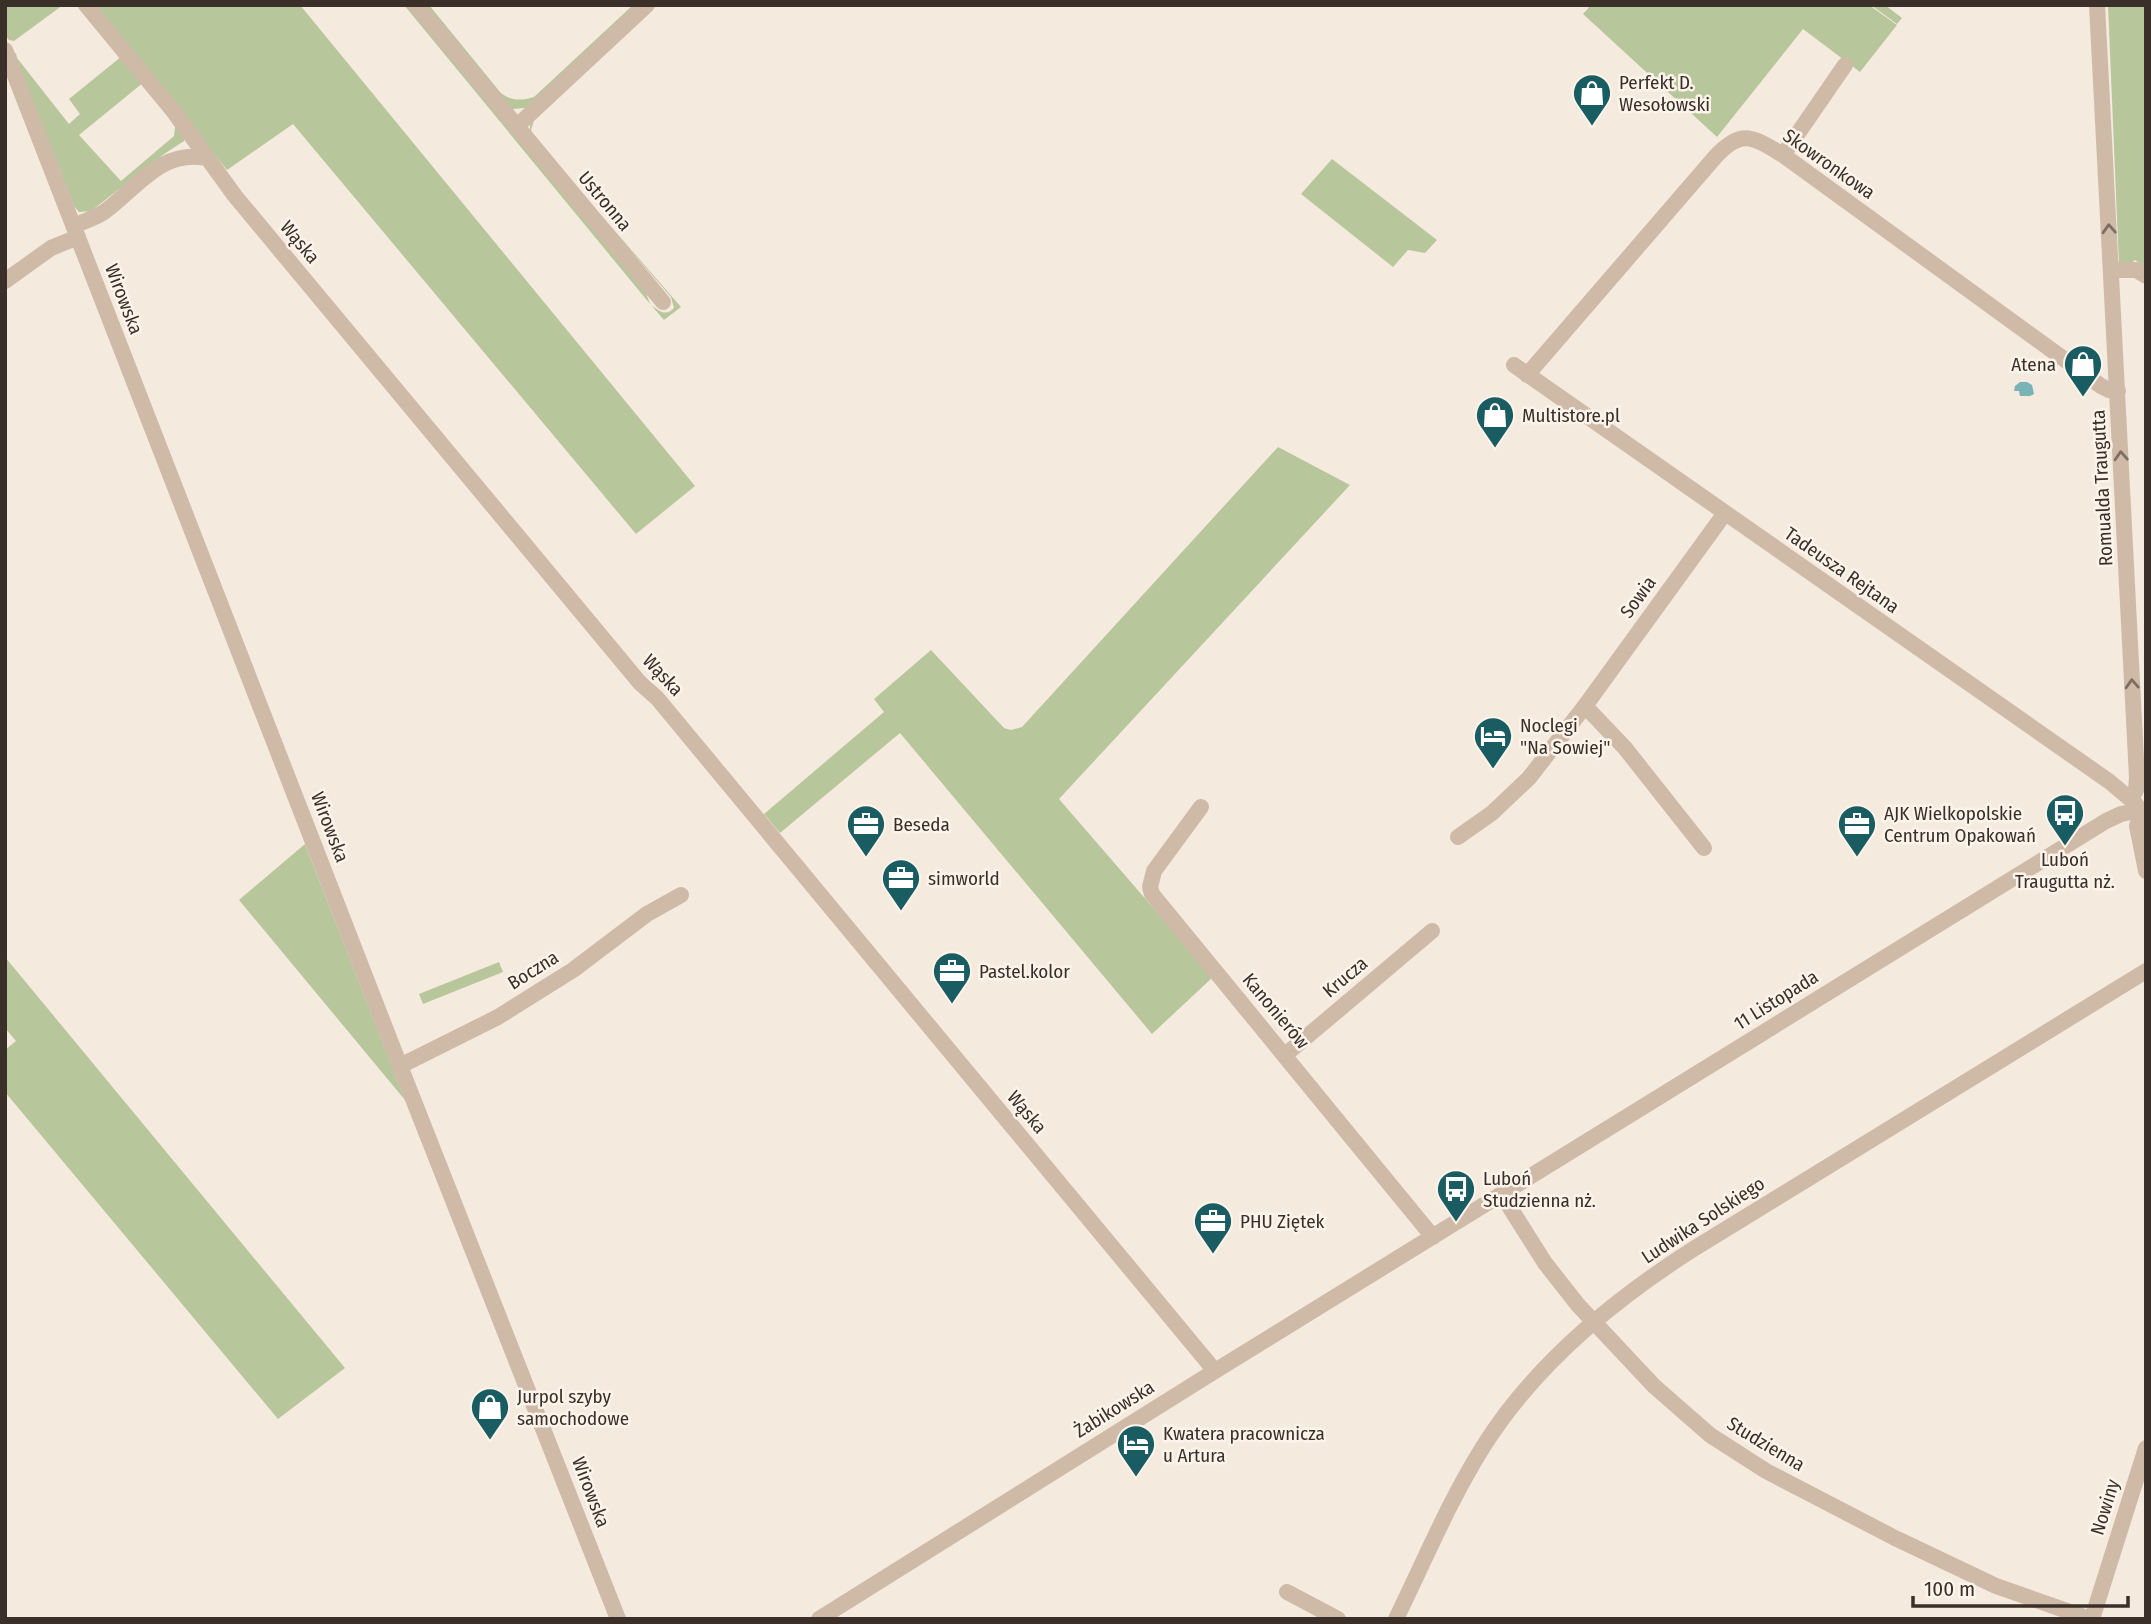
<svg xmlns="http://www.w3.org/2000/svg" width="2151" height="1624" font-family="'Fira Sans Condensed',sans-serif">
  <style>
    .green { fill: #b8c69c }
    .water { fill: #7ab3b6 }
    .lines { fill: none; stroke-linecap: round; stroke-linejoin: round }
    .minor { stroke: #cfbaa8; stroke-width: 16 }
    .oneway { stroke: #7e6e62 }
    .labels { text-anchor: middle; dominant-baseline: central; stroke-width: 5; stroke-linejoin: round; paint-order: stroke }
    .poi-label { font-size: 19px; fill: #3b2f29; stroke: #fcf4eb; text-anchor: start }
    .street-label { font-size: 19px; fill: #3b2f29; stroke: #fcf4eb }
  </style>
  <rect width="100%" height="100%" fill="#f5eade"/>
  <path class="green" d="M 5,5 L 63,5 L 14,41 L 9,40 L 5,35 Z
    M 92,5 L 300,5 L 695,486 L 636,534 L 293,124 L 227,170 Z
    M 404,5 L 409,5 L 644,288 L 650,304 Z
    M 421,5 L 429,5 L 500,92 C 510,101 521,101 534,97 L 633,5 L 640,5 L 525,108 L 512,109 Z
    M 1591,5 L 1869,5 L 1897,25 L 1860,72 L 1803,29 L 1717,137 L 1583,14 Z
    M 1871,5 L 1885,5 L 1902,18 L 1897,24 Z
    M 2108,5 L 2146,5 L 2146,268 L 2135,260 L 2129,265 L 2119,265 Z
    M 16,53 L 17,58 L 69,124 L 80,114 L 69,99 L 122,56 L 144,82 L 79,135 L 121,181 L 174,136 L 176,119 L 185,137 L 184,141 L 164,154 L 91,211 L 79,212 L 74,206 L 14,54 Z
    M 535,117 L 531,130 L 533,137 L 681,307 L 664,320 L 651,305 C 659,311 666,317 674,308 L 671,297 L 530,135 L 530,123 Z
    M 1332,159 L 1437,240 L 1425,253 L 1408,250 L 1393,267 L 1301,194 Z
    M 1278,447 L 1350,485 L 1059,799 L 1213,977 L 1152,1034 L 900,733 L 780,833 L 764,814 L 884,712 L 874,699 L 931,650 L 1004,728 L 1011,730 L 1022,727 Z
    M 305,844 L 405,1100 L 239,900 Z
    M 5,957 L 345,1368 L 278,1419 L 5,1092 L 5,1050 L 16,1041 L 5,1028 Z
    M 499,962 L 503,972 L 423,1004 L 419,994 Z"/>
  <path class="water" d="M 2020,382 L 2027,382 L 2032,385 L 2034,394 L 2030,396 L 2020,396 L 2019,391 L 2014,391 L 2015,386 Z"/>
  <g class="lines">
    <path class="minor" d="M 86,5 L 174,112 L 235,196 L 640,683 L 657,698 L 1215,1371
      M 416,5 L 663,302
      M 2097,5 L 2137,778 L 2136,790 L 2131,799
      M 5,50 L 400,1066 L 618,1619
      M 516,127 L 647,5
      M 1783,155 L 1845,65
      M 74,226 C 84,221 95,218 104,212 C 137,188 161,149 206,158
      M 2111,270 L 2136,270 L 2146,276
      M 5,281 L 51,248 L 78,237
      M 1514,365 L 2110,782 L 2136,804
      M 1527,375 L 1716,156 C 1742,128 1753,137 1783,155 L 2101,386 L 2109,390 L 2118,391
      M 1585,706 L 1625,748 L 1704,848
      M 1201,807 L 1154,871 L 1150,887 L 1152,894 L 1433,1237
      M 2143,811 L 2137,826 L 2146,871
      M 1458,837 L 1492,813 L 1529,778 L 1585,706 L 1725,513
      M 1285,1055 L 1432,931
      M 400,1066 L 498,1017 L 573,970 L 647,914 L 681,895
      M 1502,1195 L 1545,1263 L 1578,1305 L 1654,1386 L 1710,1435 L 1766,1471 L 1895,1538 L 1996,1586 L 2090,1619
      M 1287,1592 L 1338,1619
      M 819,1619 L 1215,1371 L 2106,821 L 2121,814 L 2146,809
      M 1396,1619 C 1424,1562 1449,1501 1483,1447 C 1535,1364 1613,1300 1695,1248 L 2146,971
      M 2092,1619 L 2146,1448"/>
  </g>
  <defs><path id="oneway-chevron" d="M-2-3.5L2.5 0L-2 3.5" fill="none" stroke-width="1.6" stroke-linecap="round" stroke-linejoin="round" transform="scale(1.75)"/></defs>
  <g class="oneway">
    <use href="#oneway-chevron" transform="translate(2109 229) rotate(-93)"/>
    <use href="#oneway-chevron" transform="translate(2121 456) rotate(-93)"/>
    <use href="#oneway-chevron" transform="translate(2132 684) rotate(-93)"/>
  </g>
  <defs>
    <g id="shop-pin" transform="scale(2.0125)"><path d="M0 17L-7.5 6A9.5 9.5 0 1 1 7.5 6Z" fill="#195d62" stroke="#fcf4eb"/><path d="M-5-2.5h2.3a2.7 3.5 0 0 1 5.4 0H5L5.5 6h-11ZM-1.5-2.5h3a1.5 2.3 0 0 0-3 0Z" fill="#fff"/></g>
    <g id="hotel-pin" transform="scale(2.0125)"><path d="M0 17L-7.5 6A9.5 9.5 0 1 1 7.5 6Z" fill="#195d62" stroke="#fcf4eb"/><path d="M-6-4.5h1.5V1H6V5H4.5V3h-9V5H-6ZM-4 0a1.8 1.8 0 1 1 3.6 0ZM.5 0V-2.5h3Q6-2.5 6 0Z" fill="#fff"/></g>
    <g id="bus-pin" transform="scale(2.0125)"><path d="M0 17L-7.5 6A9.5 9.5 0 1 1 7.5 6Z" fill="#195d62" stroke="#fcf4eb"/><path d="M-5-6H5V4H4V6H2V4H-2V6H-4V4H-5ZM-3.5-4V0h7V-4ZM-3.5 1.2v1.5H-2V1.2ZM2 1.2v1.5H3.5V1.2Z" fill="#fff"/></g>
    <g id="office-pin" transform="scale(2.0125)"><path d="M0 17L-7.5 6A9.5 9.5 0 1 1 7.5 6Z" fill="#195d62" stroke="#fcf4eb"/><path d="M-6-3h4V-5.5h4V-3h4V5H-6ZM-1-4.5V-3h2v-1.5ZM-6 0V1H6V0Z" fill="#fff"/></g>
  </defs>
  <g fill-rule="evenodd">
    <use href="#shop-pin" x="1592" y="93"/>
    <use href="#shop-pin" x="2083" y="364"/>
    <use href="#shop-pin" x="1495" y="415"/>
    <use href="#hotel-pin" x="1493" y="736"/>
    <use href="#bus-pin" x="2065" y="813"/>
    <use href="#office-pin" x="866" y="824"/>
    <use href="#office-pin" x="1857" y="824"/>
    <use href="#office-pin" x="901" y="878"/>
    <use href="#office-pin" x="952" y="971"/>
    <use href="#bus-pin" x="1456" y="1189"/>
    <use href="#office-pin" x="1213" y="1221"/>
    <use href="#shop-pin" x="490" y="1407"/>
    <use href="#hotel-pin" x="1136" y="1444"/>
  </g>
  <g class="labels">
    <g class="poi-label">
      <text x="1619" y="82">Perfekt D.<tspan x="1619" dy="22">Wesołowski</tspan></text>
      <text x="2056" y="364" text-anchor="end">Atena</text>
      <text x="1522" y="415">Multistore.pl</text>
      <text x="1520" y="725">Noclegi<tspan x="1520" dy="22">"Na Sowiej"</tspan></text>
      <text x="1884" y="813">AJK Wielkopolskie<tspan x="1884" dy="22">Centrum Opakowań</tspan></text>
      <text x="893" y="824">Beseda</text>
      <text x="2065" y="859" text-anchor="middle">Luboń<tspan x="2065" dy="22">Traugutta nż.</tspan></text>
      <text x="928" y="878">simworld</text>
      <text x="979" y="971">Pastel.kolor</text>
      <text x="1483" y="1178">Luboń<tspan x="1483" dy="22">Studzienna nż.</tspan></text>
      <text x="1240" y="1221">PHU Ziętek</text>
      <text x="517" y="1396">Jurpol szyby<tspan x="517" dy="22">samochodowe</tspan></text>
      <text x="1163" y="1433">Kwatera pracownicza<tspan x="1163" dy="22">u Artura</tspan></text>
    </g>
    <g class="street-label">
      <text transform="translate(1829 164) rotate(35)">Skowronkowa</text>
      <text transform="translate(605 201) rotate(50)">Ustronna</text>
      <text transform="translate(300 242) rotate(50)">Wąska</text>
      <text transform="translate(124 299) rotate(69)">Wirowska</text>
      <text transform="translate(2102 488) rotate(-93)">Romualda Traugutta</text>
      <text transform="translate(1842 570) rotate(35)">Tadeusza Rejtana</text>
      <text transform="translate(1638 597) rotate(-54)">Sowia</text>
      <text transform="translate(663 675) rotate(47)">Wąska</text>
      <text transform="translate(330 827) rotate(69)">Wirowska</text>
      <text transform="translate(533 970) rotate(-32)">Boczna</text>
      <text transform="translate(1345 977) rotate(-40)">Krucza</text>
      <text transform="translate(1776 1000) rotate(-32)">11 Listopada</text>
      <text transform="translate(1276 1011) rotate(50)">Kanonierów</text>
      <text transform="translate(1027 1112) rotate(50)">Wąska</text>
      <text transform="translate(1703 1220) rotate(-33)">Ludwika Solskiego</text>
      <text transform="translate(1114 1409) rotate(-32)">Żabikowska</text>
      <text transform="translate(1766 1444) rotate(31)">Studzienna</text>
      <text transform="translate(591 1492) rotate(69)">Wirowska</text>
      <text transform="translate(2105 1507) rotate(-73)">Nowiny</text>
    </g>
  </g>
  <rect width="2151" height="1624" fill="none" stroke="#3b2f29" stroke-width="14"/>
  <path d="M1913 1596v10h215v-10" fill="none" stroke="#3b2f29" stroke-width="3.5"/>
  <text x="1924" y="1596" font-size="21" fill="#3b2f29" stroke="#fcf4eb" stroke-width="5" paint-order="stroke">100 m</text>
</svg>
